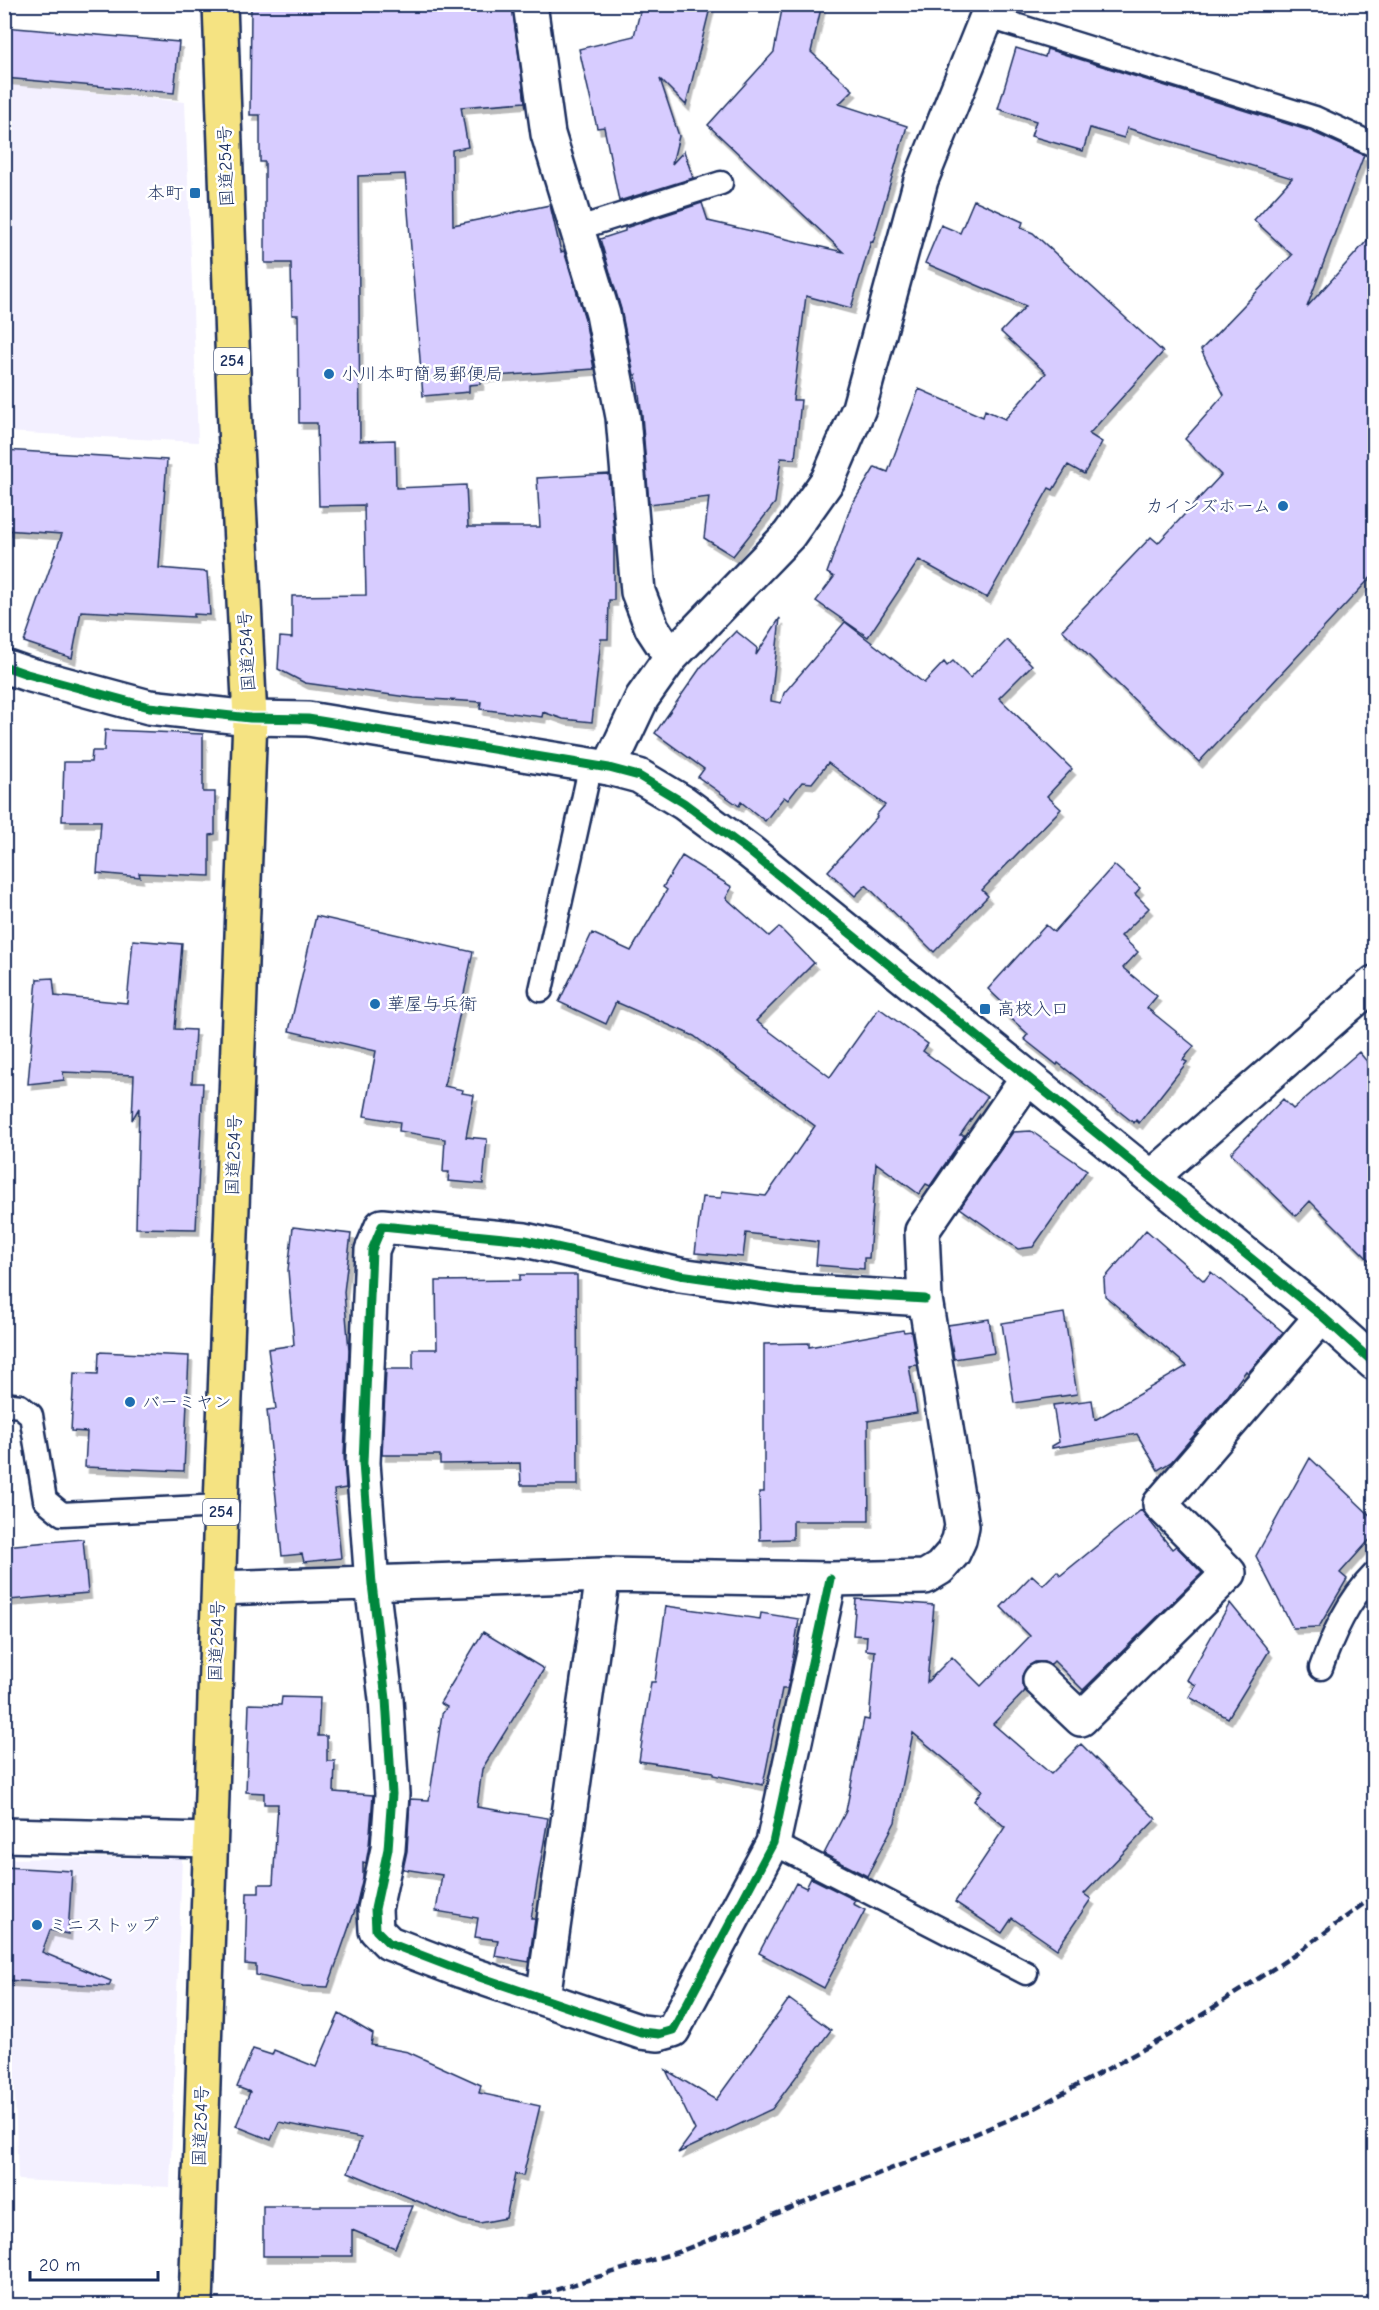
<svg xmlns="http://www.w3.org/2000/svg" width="1379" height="2310" font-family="'Comic Neue','Klee One',sans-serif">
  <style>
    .built { fill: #f3f0ff }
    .building { fill: #d7ccff; stroke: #1b2f5e; stroke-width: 1.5; filter: url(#shadow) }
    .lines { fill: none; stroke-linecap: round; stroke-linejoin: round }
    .lane-casing { stroke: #1b2f5e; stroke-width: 27 }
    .street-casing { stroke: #1b2f5e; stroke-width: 38 }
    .secondary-casing { stroke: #1b2f5e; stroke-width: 38 }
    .highway-casing { stroke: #1b2f5e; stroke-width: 38 }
    .lane { stroke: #fff; stroke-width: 22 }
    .street { stroke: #fff; stroke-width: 33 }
    .secondary { stroke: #fff; stroke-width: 33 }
    .highway { stroke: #f5e382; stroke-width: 33 }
    .rail { stroke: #1b2f5e; stroke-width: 4.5; stroke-dasharray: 9 4.5; stroke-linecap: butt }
    .cycleway-casing { stroke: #fff; stroke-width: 13 }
    .cycleway { stroke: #00873e; stroke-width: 9 }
    .poi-dot { fill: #1f6fb2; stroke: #fff; stroke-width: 2 }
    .labels { text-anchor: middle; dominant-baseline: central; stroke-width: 5; stroke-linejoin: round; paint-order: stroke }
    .shield { fill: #fff; stroke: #5f6d8e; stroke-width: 1.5 }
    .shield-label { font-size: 16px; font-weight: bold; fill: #1b2f5e }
    .street-label { font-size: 18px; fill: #1b2f5e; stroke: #fff }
    .poi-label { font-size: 18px; fill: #1b2f5e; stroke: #fff; text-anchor: start }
  </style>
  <defs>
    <filter id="shadow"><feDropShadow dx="3.5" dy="6" stdDeviation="0" flood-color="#0004"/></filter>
  </defs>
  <rect width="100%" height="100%" fill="#fff"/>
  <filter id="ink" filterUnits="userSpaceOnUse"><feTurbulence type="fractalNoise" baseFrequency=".0167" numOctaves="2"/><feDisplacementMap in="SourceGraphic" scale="12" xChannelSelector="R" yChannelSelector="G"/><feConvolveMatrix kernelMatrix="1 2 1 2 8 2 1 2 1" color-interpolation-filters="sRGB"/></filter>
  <g filter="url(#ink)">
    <path class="built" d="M 4,84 L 185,102 L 198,442 L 5,432 Z
      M 182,1857 L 170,2187 L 18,2180 L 14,2066 L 4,2037 L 4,1859 Z"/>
    <path class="building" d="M 251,4 L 512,4 L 525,102 L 461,107 L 468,147 L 452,150 L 453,225 L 550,205 L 561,252 L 564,251 L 585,319 L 594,369 L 480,377 L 480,384 L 469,385 L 469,392 L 423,396 L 405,174 L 358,176 L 360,441 L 395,440 L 396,488 L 466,485 L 468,527 L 540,527 L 537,478 L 609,474 L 614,532 L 614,600 L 609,600 L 608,639 L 601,639 L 592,722 L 563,719 L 543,712 L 542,717 L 480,709 L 481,702 L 414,698 L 305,683 L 278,669 L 280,637 L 292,638 L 292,596 L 366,595 L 364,505 L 319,506 L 317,423 L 299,423 L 298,315 L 292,315 L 291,263 L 265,263 L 265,162 L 260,162 L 260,115 L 250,115 Z
      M 642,4 L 711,4 L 686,105 L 660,79 L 679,136 L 672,164 L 684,151 L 693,178 L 619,201 L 604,127 L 597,128 L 579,49 L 634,36 Z
      M 783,4 L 822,4 L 811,52 L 853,90 L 839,104 L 907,126 L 873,242 L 871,241 L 851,308 L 806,296 L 793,400 L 801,400 L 795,459 L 781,458 L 775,503 L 733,556 L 704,538 L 709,497 L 649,504 L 642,415 L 636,375 L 634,375 L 621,309 L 600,239 L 625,231 L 625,228 L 702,203 L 708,221 L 843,252 L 708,125 L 774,52 Z
      M 4,27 L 179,42 L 174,93 L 4,78 Z
      M 1016,48 L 1045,57 L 1047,49 L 1310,131 L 1364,155 L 1307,307 L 1374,233 L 1374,574 L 1199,762 L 1062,630 L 1151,537 L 1158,543 L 1221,475 L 1185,439 L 1224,395 L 1201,350 L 1292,255 L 1254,220 L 1292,178 L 1127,128 L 1124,138 L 1090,128 L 1083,151 L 1031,136 L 1036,121 L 998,109 Z
      M 974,200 L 1023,222 L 1021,228 L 1033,233 L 1163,352 L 1089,434 L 1102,442 L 1084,474 L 1068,465 L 1053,490 L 1049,488 L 987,598 L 919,560 L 868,637 L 816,601 L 834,577 L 827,573 L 851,506 L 875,467 L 888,472 L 919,389 L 983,417 L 985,410 L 1005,419 L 1046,373 L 1001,332 L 1026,306 L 925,263 L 941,225 L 960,233 Z
      M 4,450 L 167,460 L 159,568 L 207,572 L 210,615 L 194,614 L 194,617 L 81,611 L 72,658 L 24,642 L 62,534 L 4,530 Z
      M 780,618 L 771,701 L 781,703 L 784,693 L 845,622 L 924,683 L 944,662 L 947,666 L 953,661 L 970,678 L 1007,640 L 1032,665 L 999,698 L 1072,769 L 1047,796 L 1061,809 L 982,890 L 988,896 L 934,952 L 866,885 L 855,896 L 828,871 L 877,817 L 876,815 L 885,805 L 828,763 L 812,783 L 802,782 L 788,800 L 784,797 L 765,821 L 741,802 L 739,806 L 698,777 L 704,769 L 655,733 L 701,667 L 736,631 L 757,648 L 756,655 Z
      M 105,730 L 203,734 L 203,792 L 215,792 L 215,834 L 210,835 L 210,876 L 139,873 L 140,877 L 97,873 L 101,821 L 62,821 L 64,762 L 91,762 L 92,751 L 104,751 Z
      M 682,856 L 732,887 L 726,898 L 769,936 L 779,927 L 814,963 L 756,1021 L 830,1077 L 879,1008 L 928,1044 L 923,1051 L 987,1097 L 960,1135 L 965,1135 L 930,1186 L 926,1184 L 919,1194 L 876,1163 L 869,1258 L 864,1258 L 864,1269 L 816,1265 L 818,1242 L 746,1233 L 743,1257 L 695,1253 L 702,1197 L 721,1198 L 722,1191 L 766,1196 L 815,1126 L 694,1036 L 616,1002 L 606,1024 L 559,1002 L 592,933 L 631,951 L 667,890 L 663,887 Z
      M 1114,865 L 1140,888 L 1135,894 L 1149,908 L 1121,936 L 1138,952 L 1123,968 L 1157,996 L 1147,1008 L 1194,1046 L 1183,1060 L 1187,1062 L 1139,1123 L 1136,1120 L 1134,1123 L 1058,1063 L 1057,1065 L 1024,1039 L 1028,1034 L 1003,1011 L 1007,1007 L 988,989 L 1046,925 L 1054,932 Z
      M 316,916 L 473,952 L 444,1086 L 463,1090 L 462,1093 L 474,1095 L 466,1137 L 487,1139 L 483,1184 L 448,1181 L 449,1172 L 443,1172 L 445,1139 L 399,1131 L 400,1122 L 364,1116 L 376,1051 L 289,1031 Z
      M 133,940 L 182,944 L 175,1029 L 195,1030 L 192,1083 L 203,1083 L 196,1229 L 136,1228 L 139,1108 L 132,1120 L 134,1075 L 63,1072 L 64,1080 L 28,1084 L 37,979 L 53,978 L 55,996 L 127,1003 Z
      M 1359,1052 L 1374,1070 L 1374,1265 L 1310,1201 L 1296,1216 L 1231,1153 L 1283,1099 L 1293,1109 Z
      M 1031,1131 L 1087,1170 L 1033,1247 L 1018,1249 L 960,1208 L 1013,1132 Z
      M 293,1227 L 351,1234 L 344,1292 L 349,1350 L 344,1455 L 346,1488 L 334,1490 L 341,1558 L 304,1562 L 302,1554 L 282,1556 L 267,1410 L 276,1409 L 268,1349 L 294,1345 L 288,1270 Z
      M 1146,1230 L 1204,1281 L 1211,1272 L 1283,1332 L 1248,1373 L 1246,1371 L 1227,1397 L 1171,1462 L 1158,1470 L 1137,1434 L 1052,1448 L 1052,1446 L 1059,1442 L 1053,1405 L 1092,1400 L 1095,1420 L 1187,1366 L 1105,1296 L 1104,1279 Z
      M 520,1275 L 577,1275 L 578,1485 L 521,1485 L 520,1463 L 440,1464 L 440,1455 L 382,1455 L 386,1369 L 413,1369 L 413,1349 L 437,1349 L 436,1281 L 520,1280 Z
      M 1064,1313 L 1077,1394 L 1014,1403 L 1002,1323 Z
      M 989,1319 L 994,1353 L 954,1359 L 948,1325 Z
      M 903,1330 L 904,1332 L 911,1331 L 917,1365 L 909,1366 L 917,1413 L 868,1421 L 869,1521 L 793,1521 L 793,1539 L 760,1540 L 759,1492 L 764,1492 L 764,1344 L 809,1343 L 809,1347 Z
      M 99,1352 L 189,1356 L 184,1471 L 85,1467 L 87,1432 L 71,1431 L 74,1373 L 98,1374 Z
      M 1310,1458 L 1374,1519 L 1374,1535 L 1340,1573 L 1347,1579 L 1319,1627 L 1293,1628 L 1256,1556 Z
      M 1141,1510 L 1172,1549 L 1176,1546 L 1202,1573 L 1083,1690 L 1054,1661 L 1050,1665 L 1044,1662 L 1035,1662 L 1027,1667 L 1022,1676 L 1022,1685 L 1025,1691 L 993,1724 L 1051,1774 L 1081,1744 L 1156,1819 L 1084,1894 L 1091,1899 L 1057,1949 L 1012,1918 L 1002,1933 L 955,1902 L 1005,1827 L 974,1801 L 982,1790 L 913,1733 L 895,1822 L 867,1876 L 824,1854 L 846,1811 L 864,1719 L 869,1720 L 875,1651 L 866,1650 L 867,1636 L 853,1635 L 856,1599 L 934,1605 L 927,1682 L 952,1657 L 981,1686 L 1030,1636 L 1001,1607 L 1032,1575 L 1043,1585 L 1057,1571 L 1061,1575 Z
      M 83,1539 L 88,1593 L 9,1600 L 4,1546 Z
      M 1230,1603 L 1269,1651 L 1228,1718 L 1189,1697 L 1196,1685 L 1187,1680 Z
      M 666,1606 L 760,1619 L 761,1613 L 799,1619 L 789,1682 L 787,1689 L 782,1689 L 763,1785 L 713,1775 L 713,1772 L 639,1761 L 651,1682 L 655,1682 Z
      M 483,1632 L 544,1669 L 482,1769 L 477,1807 L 548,1818 L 531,1919 L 535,1919 L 529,1962 L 495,1956 L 498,1940 L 475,1937 L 478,1918 L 436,1911 L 442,1875 L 403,1869 L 407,1851 L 410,1799 L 429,1800 L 442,1714 L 447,1707 L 440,1703 Z
      M 282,1697 L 320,1698 L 318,1736 L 327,1736 L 327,1761 L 335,1761 L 334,1792 L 373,1795 L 369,1846 L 366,1863 L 363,1862 L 363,1877 L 356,1907 L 328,1987 L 303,1986 L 256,1975 L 256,1965 L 245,1964 L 247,1893 L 259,1893 L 259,1884 L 273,1884 L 278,1804 L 264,1804 L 264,1793 L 246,1792 L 249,1704 L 281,1705 Z
      M 4,1867 L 72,1871 L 68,1934 L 50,1930 L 42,1952 L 111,1981 L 109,1986 L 4,1980 Z
      M 811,1878 L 855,1900 L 853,1904 L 865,1910 L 824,1988 L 759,1953 L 796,1883 L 806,1888 Z
      M 789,1999 L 831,2030 L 772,2109 L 678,2153 L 695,2130 L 666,2070 L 716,2100 Z
      M 339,2014 L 373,2034 L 371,2045 L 408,2052 L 481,2085 L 479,2093 L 540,2106 L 523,2176 L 515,2174 L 506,2218 L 480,2223 L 460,2219 L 348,2172 L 361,2138 L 279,2122 L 271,2140 L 236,2126 L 250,2092 L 237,2087 L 253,2049 L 272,2055 L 274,2050 L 316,2067 Z
      M 263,2206 L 413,2206 L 395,2248 L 352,2230 L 352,2256 L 263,2256 Z"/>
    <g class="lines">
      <g class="lane-casing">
        <path id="lane" d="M 986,16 L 1315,118 L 1374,145
          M 576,229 L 721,183
          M 541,990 L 591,764
          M 4,1404 L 20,1406 L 31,1415 L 45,1500 L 62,1514 L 221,1506
          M 1321,1668 C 1333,1634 1348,1600 1374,1574
          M 773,1843 L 1026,1973"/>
      </g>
      <g class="street-casing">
        <path id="street" d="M 530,4 L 548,134 L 603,314 L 623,417 L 638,592 L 652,628 L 671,657
          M 4,666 L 27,674 L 149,707 L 250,718
          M 609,768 L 642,698 L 671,657 L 789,535 L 828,480 L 859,408 L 921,180 L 992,4
          M 1152,1177 L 1374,983
          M 830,1579 L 773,1843 L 673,2030 L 659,2034 L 641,2032 L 462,1971 L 389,1943 L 376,1930 L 375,1909 L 388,1849 L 392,1794 L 386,1699 L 372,1584 L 363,1463 L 372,1250 L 382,1226 L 525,1240 L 680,1275 L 793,1291 L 925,1299
          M 219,1588 L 603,1575 L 830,1579 L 925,1577 L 940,1568 L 953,1553 L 959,1540 L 962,1526 L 925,1299 L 922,1231 L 1027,1078
          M 1040,1680 L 1081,1719 L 1229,1573 L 1160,1504 L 1322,1316
          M 4,1835 L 210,1840
          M 543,1998 L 603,1575"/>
      </g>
      <g class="secondary-casing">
        <path id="secondary" d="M 250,718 L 308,719 L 609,768 L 639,776 L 684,803 L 750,852 L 1322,1316 L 1374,1363"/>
      </g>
      <g class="highway-casing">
        <path id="highway" d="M 196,2306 L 221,1506 L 250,718 L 235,426 L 220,4"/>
      </g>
      <use href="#lane" class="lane"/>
      <use href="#street" class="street"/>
      <use href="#secondary" class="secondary"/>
      <use href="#highway" class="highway"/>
      <path class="rail" d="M 504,2306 L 681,2251 L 903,2164 L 1030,2111 L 1177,2031 L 1296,1954 L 1374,1896"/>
      <g class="cycleway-casing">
        <path id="cycleway" d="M 4,666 L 27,674 L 149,707 L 250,718 L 308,719 L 609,768 L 639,776 L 684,803 L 750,852 L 1322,1316 L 1374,1363
          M 830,1579 L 773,1843 L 673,2030 L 659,2034 L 641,2032 L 462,1971 L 389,1943 L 376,1930 L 375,1909 L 388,1849 L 392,1794 L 386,1699 L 372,1584 L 363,1463 L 372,1250 L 382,1226 L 525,1240 L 680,1275 L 793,1291 L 925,1299"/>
      </g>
      <use href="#cycleway" class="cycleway"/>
    </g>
  </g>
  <g class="poi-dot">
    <rect x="189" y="187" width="12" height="12" rx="3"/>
    <circle cx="329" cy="374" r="6"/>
    <circle cx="1283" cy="506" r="6"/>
    <circle cx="375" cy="1004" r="6"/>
    <rect x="979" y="1003" width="12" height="12" rx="3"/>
    <circle cx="130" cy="1402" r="6"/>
    <circle cx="37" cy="1925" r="6"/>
  </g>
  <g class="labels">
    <g class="shield">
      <rect x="214" y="348" width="36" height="26" rx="4.5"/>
      <rect x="203" y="1499" width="36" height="26" rx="4.5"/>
    </g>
    <g class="shield-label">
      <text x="232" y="361">254</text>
      <text x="221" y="1512">254</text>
    </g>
    <g class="street-label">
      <text transform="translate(226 166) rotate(-92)">国道254号</text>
      <text transform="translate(247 651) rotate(-93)">国道254号</text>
      <text transform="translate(234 1155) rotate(-88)">国道254号</text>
      <text transform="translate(217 1641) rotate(-88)">国道254号</text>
      <text transform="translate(201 2126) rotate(-88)">国道254号</text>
    </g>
    <g class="poi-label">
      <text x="183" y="193" text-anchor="end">本町</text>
      <text x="341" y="374">小川本町簡易郵便局</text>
      <text x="1271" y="506" text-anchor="end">カインズホーム</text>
      <text x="387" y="1004">華屋与兵衛</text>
      <text x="997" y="1009">高校入口</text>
      <text x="142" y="1402">バーミヤン</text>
      <text x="49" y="1925">ミニストップ</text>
    </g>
  </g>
  <rect width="1379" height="2310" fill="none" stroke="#fff" stroke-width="24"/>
  <rect x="12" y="12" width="1355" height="2286" fill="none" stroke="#1b2f5e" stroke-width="2" filter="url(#ink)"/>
  <path d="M30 2271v9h128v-9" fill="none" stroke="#1b2f5e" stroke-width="3"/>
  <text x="39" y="2271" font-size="18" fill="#1b2f5e" stroke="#ffffff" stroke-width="4.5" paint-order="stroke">20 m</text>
</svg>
